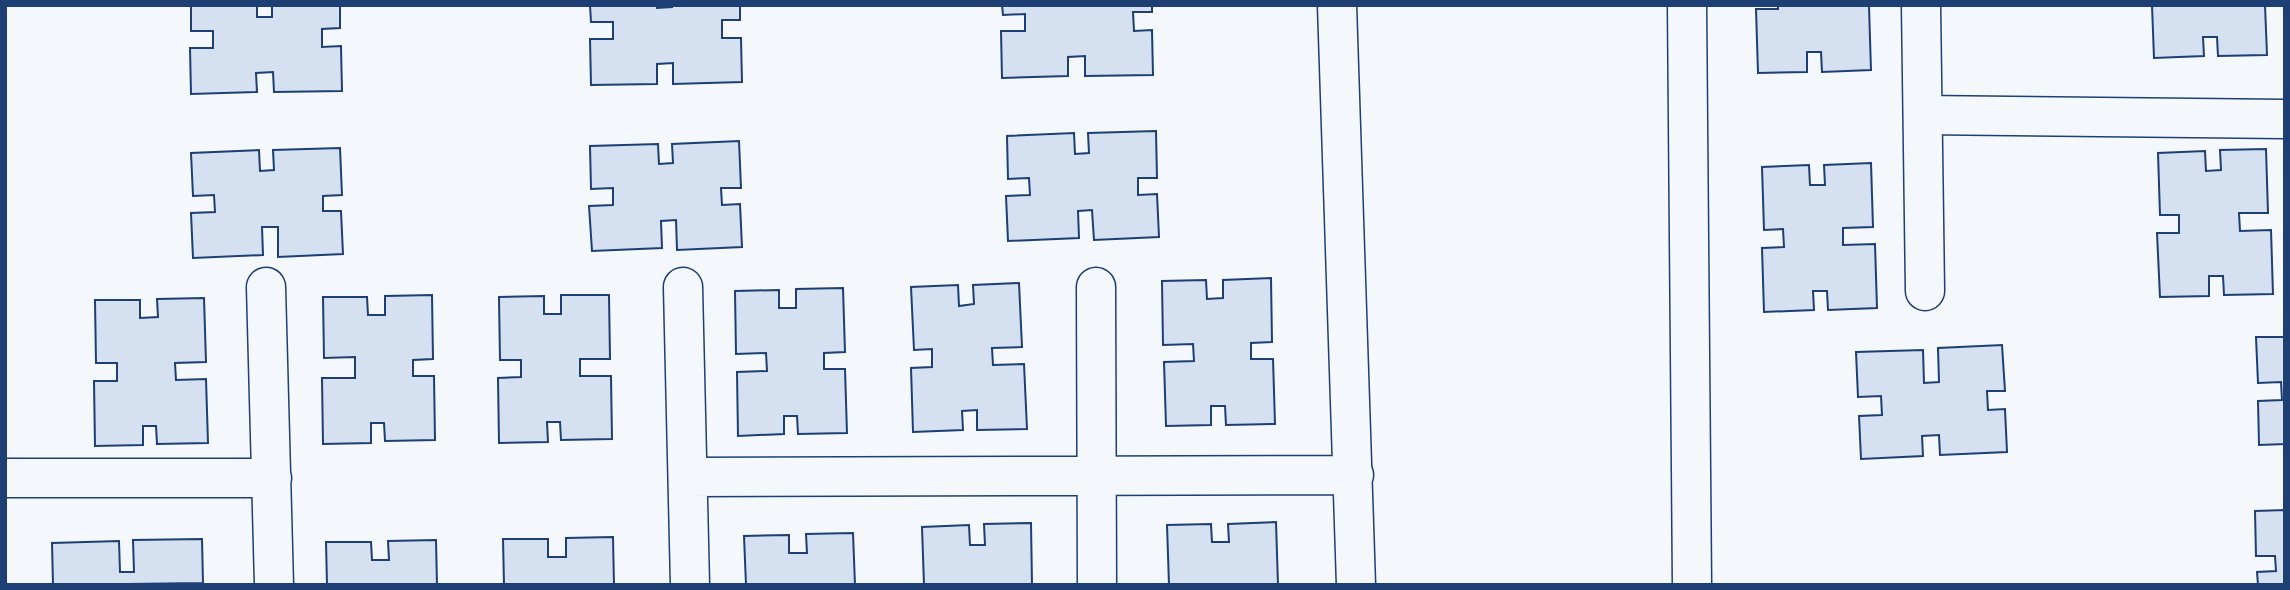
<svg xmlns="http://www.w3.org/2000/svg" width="2290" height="590" font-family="'Varela Round',sans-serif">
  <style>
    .building { fill: #d5e0f0; stroke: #1d3f73; stroke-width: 2 }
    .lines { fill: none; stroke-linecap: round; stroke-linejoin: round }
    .minor-casing { stroke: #1d3f73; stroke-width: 41 }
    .minor { stroke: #f4f7fb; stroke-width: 38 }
  </style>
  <rect width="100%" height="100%" fill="#f4f7fb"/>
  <path class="building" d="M 191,5 L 257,5 L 257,17 L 272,17 L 272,5 L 340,5 L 340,28 L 322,29 L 322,47 L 341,46 L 342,91 L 274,92 L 273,72 L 256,73 L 257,92 L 191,94 L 190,48 L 213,48 L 213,31 L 191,31 Z
    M 590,5 L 657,5 L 657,8 L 672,7 L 672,5 L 740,5 L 740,20 L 722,20 L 722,38 L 741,38 L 742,82 L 673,84 L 673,63 L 657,64 L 657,84 L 591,85 L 590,39 L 613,39 L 613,22 L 591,22 Z
    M 1002,5 L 1152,5 L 1152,12 L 1133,12 L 1134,31 L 1152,30 L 1153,75 L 1085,76 L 1085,56 L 1068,57 L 1068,76 L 1002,78 L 1001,31 L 1025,31 L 1025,14 L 1003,15 Z
    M 1778,5 L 1869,6 L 1871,70 L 1822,72 L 1821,52 L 1807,52 L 1807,72 L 1758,73 L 1756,9 L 1778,9 Z
    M 2152,5 L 2265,5 L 2267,55 L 2218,56 L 2217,37 L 2203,37 L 2204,56 L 2154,58 Z
    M 1156,131 L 1157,178 L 1138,178 L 1138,195 L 1157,194 L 1159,237 L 1094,240 L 1092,210 L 1078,211 L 1079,238 L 1008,241 L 1006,196 L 1030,195 L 1029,178 L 1008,179 L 1007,136 L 1074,133 L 1075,154 L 1089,153 L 1088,133 Z
    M 739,141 L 741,188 L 721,188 L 722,205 L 740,204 L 742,247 L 677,250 L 676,220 L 661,221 L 662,248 L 592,251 L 589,206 L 613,205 L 613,188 L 591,189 L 590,146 L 658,144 L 659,164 L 673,163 L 672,144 Z
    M 340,148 L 342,195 L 323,196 L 323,211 L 341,211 L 343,254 L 278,257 L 278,227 L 262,227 L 263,255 L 193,258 L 191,213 L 215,212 L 214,195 L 193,196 L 191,153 L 259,150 L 260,171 L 274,170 L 273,150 Z
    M 2266,149 L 2268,213 L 2239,213 L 2240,231 L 2271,230 L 2273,294 L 2224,295 L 2223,276 L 2209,276 L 2209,296 L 2160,297 L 2157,233 L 2179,233 L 2179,215 L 2160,215 L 2158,153 L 2205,151 L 2206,171 L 2221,170 L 2220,150 Z
    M 1871,163 L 1873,227 L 1843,228 L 1843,245 L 1875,244 L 1877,308 L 1828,310 L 1827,291 L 1813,291 L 1814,310 L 1764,312 L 1762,248 L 1784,247 L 1783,229 L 1764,230 L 1762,167 L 1809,165 L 1810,185 L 1825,185 L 1824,165 Z
    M 1271,278 L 1272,342 L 1251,343 L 1251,359 L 1273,359 L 1275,424 L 1226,425 L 1225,406 L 1211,406 L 1211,425 L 1166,426 L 1164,362 L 1194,361 L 1193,344 L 1163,345 L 1162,281 L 1206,280 L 1207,299 L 1223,298 L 1223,280 Z
    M 1019,283 L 1022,347 L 992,348 L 993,365 L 1024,364 L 1027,429 L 977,430 L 977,410 L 962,411 L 963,430 L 913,432 L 911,368 L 932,367 L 932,349 L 914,350 L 911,287 L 958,285 L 959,306 L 974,304 L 973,285 Z
    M 843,288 L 845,352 L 824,353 L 824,369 L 845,369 L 847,433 L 798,434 L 797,416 L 784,416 L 784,434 L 738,436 L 737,372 L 767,371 L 766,353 L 736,354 L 735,291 L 779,290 L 779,308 L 796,308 L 796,289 Z
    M 432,295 L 433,359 L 413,360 L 413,376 L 434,376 L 435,440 L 385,441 L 384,423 L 371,423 L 371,443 L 323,444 L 322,378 L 355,378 L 355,357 L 324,358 L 323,297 L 367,297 L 368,315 L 385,315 L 385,296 Z
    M 561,295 L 609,295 L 610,359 L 580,359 L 580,376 L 611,376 L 612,439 L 561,440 L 560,422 L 547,422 L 548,442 L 499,443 L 498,378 L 521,377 L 521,360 L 500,360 L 499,297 L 544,296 L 544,314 L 561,314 Z
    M 204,298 L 206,362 L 175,363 L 176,380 L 206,379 L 208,443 L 157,444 L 156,426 L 143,426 L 143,445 L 95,446 L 94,381 L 117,381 L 117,363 L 96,363 L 95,300 L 140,300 L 140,318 L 158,317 L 157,299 Z
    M 2256,337 L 2285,337 L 2285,444 L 2259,445 L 2258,401 L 2282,400 L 2281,382 L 2258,383 Z
    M 2002,345 L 2005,391 L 1987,391 L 1988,410 L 2005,409 L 2007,452 L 1940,455 L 1939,435 L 1922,436 L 1923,456 L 1861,459 L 1859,416 L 1882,415 L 1881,396 L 1858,397 L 1856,352 L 1923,350 L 1924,383 L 1939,382 L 1938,348 Z
    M 2285,510 L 2285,585 L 2258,585 L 2257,572 L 2276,571 L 2275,556 L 2256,556 L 2255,511 Z
    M 1276,522 L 1278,585 L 1169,585 L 1167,525 L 1211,524 L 1212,542 L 1229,542 L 1228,524 Z
    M 1031,523 L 1032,585 L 924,585 L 922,527 L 969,525 L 970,545 L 985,545 L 984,524 Z
    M 853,533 L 855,585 L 746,585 L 744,536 L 789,535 L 789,553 L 807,553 L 806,534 Z
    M 613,537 L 614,585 L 504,585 L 503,539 L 548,539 L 548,557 L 566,557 L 566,538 Z
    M 202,539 L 203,583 L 53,585 L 52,543 L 119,541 L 120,572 L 134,572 L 133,540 Z
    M 436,540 L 437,585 L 327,585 L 326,542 L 371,542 L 372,560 L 389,560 L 388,541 Z"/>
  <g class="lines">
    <g class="minor-casing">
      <path id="minor" d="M 1337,5 L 1356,585
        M 1687,5 L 1692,585
        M 1921,5 L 1925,291
        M 1923,115 L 2285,119
        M 266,287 L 274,585
        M 683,287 L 690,585
        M 1096,287 L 1097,585
        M 688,477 L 1354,475
        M 5,478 L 272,478"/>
    </g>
    <use href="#minor" class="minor"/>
  </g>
  <rect width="2290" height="590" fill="none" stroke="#1d3f73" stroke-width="14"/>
</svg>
